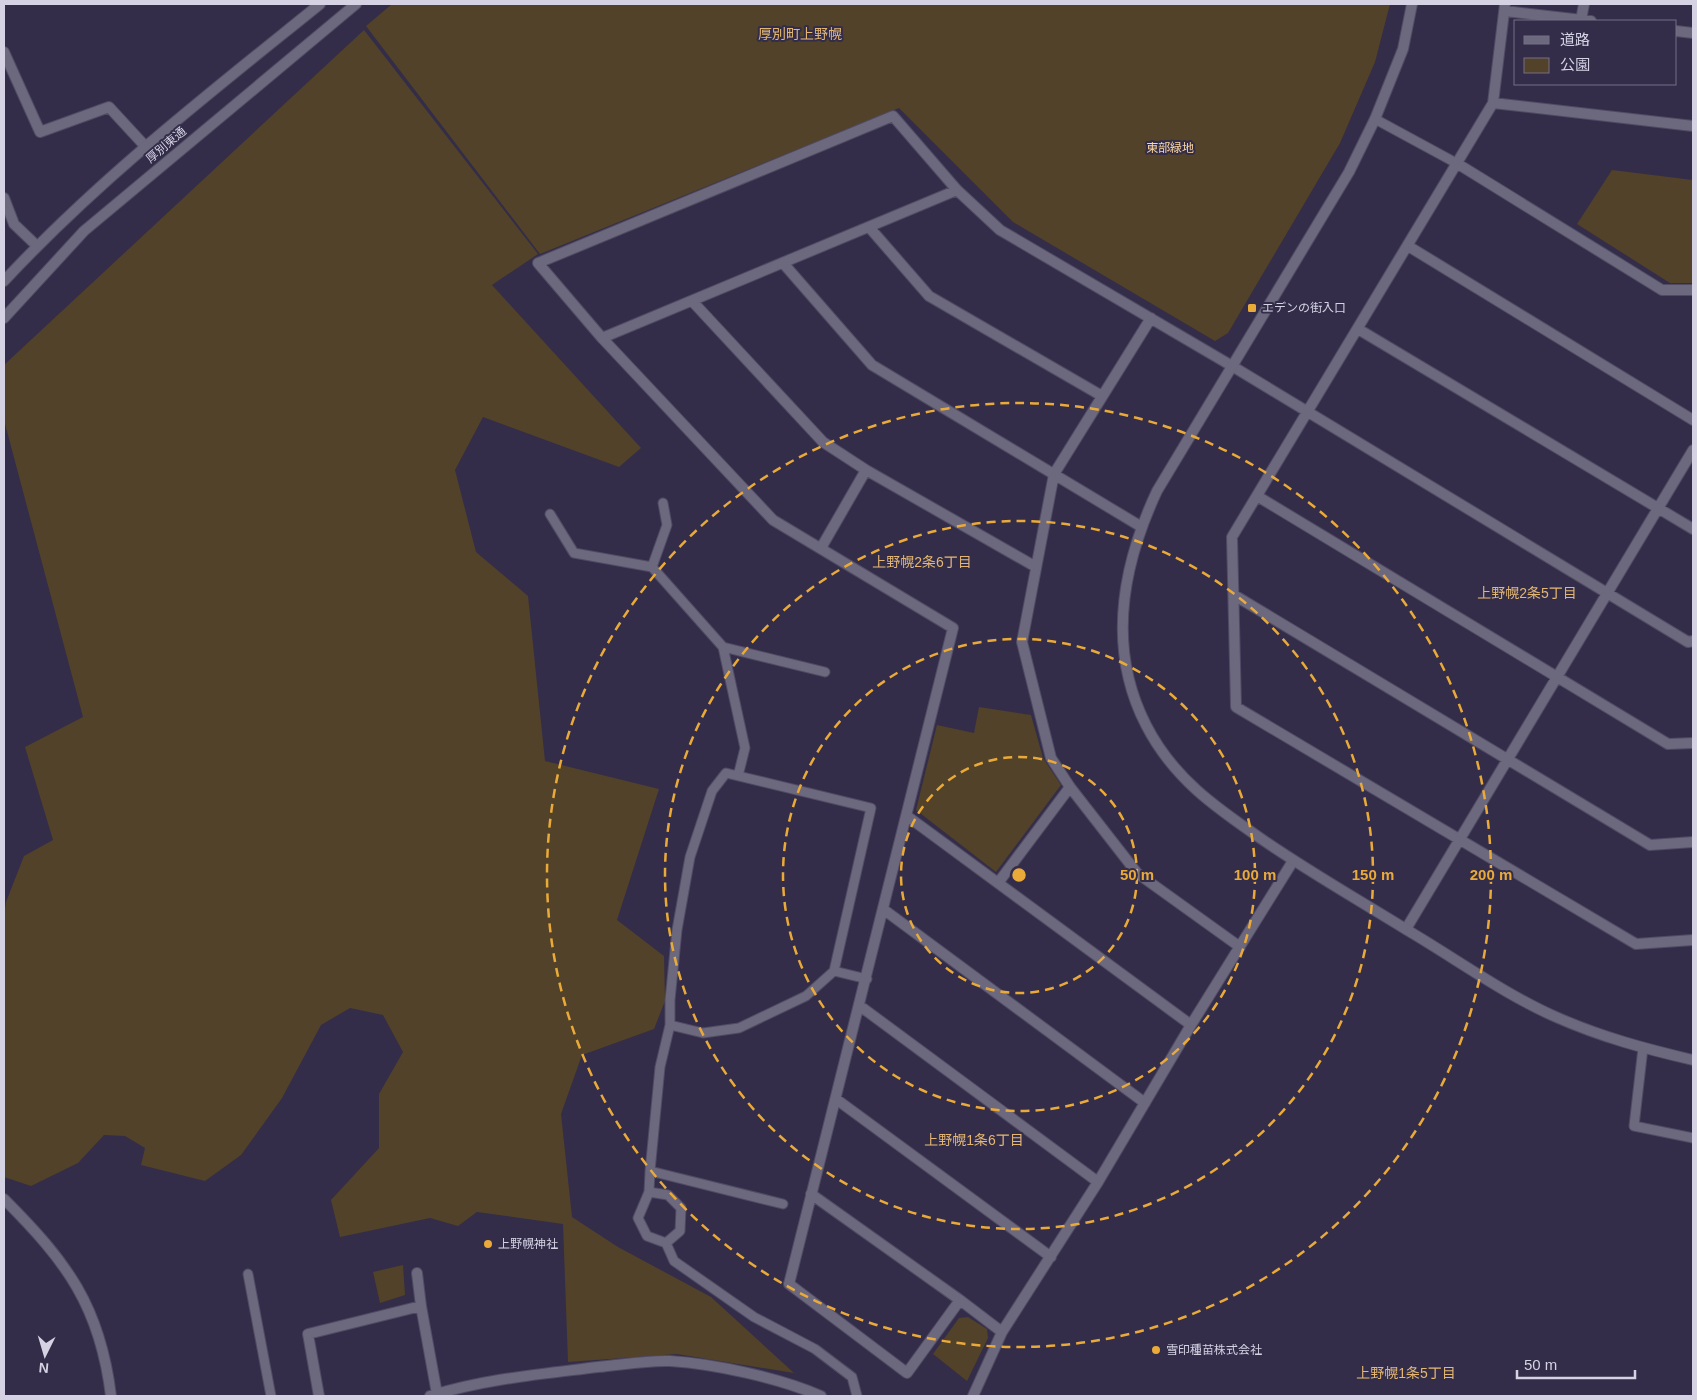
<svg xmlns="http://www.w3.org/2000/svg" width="1697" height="1400" font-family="Helvetica,'Noto Sans JP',sans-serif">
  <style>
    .green { fill: #524229 }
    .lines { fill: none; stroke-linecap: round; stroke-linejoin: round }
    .service-casing { stroke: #504b65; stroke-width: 11 }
    .minor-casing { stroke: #504b65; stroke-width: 12 }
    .tertiary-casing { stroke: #504b65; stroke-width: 12 }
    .service { stroke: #6c687d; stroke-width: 9 }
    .minor { stroke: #6c687d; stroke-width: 10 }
    .tertiary { stroke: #6c687d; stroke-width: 10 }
    .ring { fill: none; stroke: #eaaa39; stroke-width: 2.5; stroke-dasharray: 9 6 }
    .poi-dot { fill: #eaaa39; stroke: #332d49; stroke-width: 2 }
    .labels { text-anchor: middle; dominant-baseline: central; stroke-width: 4; stroke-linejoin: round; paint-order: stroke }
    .street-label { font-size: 12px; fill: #d5d2e4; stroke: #332d49 }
    .park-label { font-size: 12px; fill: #fcd79f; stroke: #332d49 }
    .poi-label { font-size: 12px; fill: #d5d2e4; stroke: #332d49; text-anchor: start }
    .neighbourhood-label { font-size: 14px; fill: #e3b773; stroke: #332d49 }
    .centre { fill: #eaaa39; stroke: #332d49; stroke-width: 2.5 }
    .ring-label { font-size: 15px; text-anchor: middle; font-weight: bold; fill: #eaaa39; stroke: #332d49; stroke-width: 4; stroke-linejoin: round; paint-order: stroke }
  </style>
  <rect width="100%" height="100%" fill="#332d49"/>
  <path class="green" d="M 392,4 L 1390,4 L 1375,62 L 1340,143 L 1228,333 L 1215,341 L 1013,222 L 899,108 L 540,254 L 366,26 Z
    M 364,30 L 538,254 L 492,285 L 641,448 L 619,467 L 483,417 L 455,470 L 476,552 L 528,596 L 545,761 L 659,789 L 617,920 L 664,956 L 665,1001 L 654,1029 L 582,1055 L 561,1114 L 572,1217 L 618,1247 L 711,1297 L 794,1373 L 677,1354 L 568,1362 L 563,1224 L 477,1212 L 458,1226 L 430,1218 L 340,1237 L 331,1200 L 379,1148 L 379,1094 L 403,1052 L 383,1015 L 350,1008 L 321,1025 L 282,1098 L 241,1155 L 205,1181 L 141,1165 L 145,1148 L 125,1136 L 104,1135 L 78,1163 L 31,1186 L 4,1177 L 4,915 L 6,902 L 24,856 L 53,840 L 25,747 L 83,717 L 4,420 L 4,365 Z
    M 1612,170 L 1693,180 L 1693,283 L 1670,283 L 1577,224 Z
    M 979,707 L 1031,715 L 1043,758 L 1061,785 L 996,872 L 916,810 L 937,725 L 974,733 Z
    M 403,1265 L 405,1295 L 380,1303 L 373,1272 Z
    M 968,1317 L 987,1329 L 988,1338 L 967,1381 L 933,1354 L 959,1318 Z"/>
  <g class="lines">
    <g class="service-casing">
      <path id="service" d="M 1375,119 L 1458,164
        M 663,503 L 667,525 L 652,567 L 723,647 L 745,748 L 738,776
        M 550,514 L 574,553 L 652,567
        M 723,647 L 825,672
        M 670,1025 L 703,1033 L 739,1028 L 806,996 L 834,971 L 867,979
        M 1643,1048 L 1634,1126 L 1693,1138
        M 649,1192 L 650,1171
        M 783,1204 L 650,1171 L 660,1067 L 670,1025 L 670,1000 L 677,930 L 690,857 L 712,791 L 726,773 L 871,808 L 834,971
        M 666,1243 L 680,1231 L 681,1208 L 668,1195 L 649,1192 L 638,1218 L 647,1236 L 666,1243 L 674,1261 L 754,1317 L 815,1349 L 852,1377 L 857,1396
        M 248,1274 L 271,1396"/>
    </g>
    <g class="minor-casing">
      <path id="minor" d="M 1505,4 L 1493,103 L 1232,537 L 1236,707 L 1636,944 L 1693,940
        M 1505,11 L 1591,21
        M 1581,20 L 1584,4
        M 1676,31 L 1693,33
        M 4,52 L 40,132 L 109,107 L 145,146
        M 1493,103 L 1693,126
        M 1458,164 L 1662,290 L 1693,290
        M 4,198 L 14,224 L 37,246
        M 869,227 L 929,296 L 1102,396
        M 1408,246 L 1693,420
        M 783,263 L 872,365 L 1140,526
        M 693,302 L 823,442 L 866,470 L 1036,567
        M 1151,318 L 1054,474 L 1022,642 L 1051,758 L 1070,787 L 1137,873 L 1240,947
        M 1358,329 L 1693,529
        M 602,338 L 957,190
        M 1257,496 L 1668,744 L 1693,743
        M 821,548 L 866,470
        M 1234,595 L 1650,845 L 1693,842
        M 907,816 L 1191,1025
        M 998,883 L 1070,787
        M 883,909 L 1145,1103
        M 1406,929 L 1693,450
        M 860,1006 L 1098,1182
        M 836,1099 L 1051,1257
        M 811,1194 L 960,1300 L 1002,1332
        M 417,1273 L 421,1306 L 437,1394
        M 960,1300 L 907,1373 L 789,1284 L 953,628 L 773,520 L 602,338 L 538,263 L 893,116 L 957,190 L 1000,230 L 1232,366 L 1688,642 L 1693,641
        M 319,1396 L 308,1334 L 421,1306
        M 430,1396 C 484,1379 542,1374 598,1367 C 621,1365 647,1360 670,1361 C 716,1364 779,1378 821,1396
        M 973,1396 L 1002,1332 L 1098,1182 L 1191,1025 L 1293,861"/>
    </g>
    <g class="tertiary-casing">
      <path id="tertiary" d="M 1412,4 L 1403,49 L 1375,119 L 1349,172 L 1157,491 C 1122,566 1107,649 1146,725 C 1173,778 1215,807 1263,840 C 1311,873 1362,902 1412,933 C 1459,961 1506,995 1556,1017 C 1601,1037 1646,1049 1693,1060
        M 4,281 C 100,178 211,92 320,4
        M 4,318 L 84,231 L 356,4
        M 4,1199 C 67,1262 100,1306 111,1396"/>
    </g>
    <use href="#service" class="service"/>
    <use href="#minor" class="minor"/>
    <use href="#tertiary" class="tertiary"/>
  </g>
  <g class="ring">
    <circle cx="1019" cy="875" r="118"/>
    <circle cx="1019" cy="875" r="236"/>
    <circle cx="1019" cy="875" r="354"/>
    <circle cx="1019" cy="875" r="472"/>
  </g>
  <g class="poi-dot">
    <rect x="1247" y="303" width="10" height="10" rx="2.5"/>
    <circle cx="488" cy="1244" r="5"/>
    <circle cx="1156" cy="1350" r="5"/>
  </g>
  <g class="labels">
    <g class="street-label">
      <text transform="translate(166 145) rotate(-40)">厚別東通</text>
    </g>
    <g class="park-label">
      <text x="1170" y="148">東部緑地</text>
    </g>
    <g class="poi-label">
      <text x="1262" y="308">エデンの街入口</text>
      <text x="498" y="1244">上野幌神社</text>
      <text x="1166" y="1350">雪印種苗株式会社</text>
    </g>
    <g class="neighbourhood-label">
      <text x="800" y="34">厚別町上野幌</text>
      <text x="922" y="562">上野幌2条6丁目</text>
      <text x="1527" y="593">上野幌2条5丁目</text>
      <text x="974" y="1140">上野幌1条6丁目</text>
      <text x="1406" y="1373">上野幌1条5丁目</text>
    </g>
  </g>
  <circle cx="1019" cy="875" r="8" class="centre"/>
  <g class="ring-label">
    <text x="1137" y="880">50 m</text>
    <text x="1255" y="880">100 m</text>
    <text x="1373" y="880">150 m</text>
    <text x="1491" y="880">200 m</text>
  </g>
  <rect width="1697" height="1400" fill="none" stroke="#d5d2e4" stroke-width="10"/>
  <rect x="1514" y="20" width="162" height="65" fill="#332d49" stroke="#746f87"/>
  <rect x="1524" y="36" width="25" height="8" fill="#6c687d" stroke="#746f87"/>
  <text x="1560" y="45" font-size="15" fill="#d5d2e4">道路</text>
  <rect x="1524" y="58" width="25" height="15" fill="#524229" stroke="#746f87"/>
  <text x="1560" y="70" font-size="15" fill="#d5d2e4">公園</text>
  <g transform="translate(45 1355) rotate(185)" stroke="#332d49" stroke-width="4" paint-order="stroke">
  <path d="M0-4L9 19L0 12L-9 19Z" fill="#d5d2e4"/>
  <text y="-8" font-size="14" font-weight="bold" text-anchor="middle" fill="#d5d2e4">N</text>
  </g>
  <path d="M1517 1370v8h118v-8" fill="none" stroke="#d5d2e4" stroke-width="2.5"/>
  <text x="1524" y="1370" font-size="15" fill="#d5d2e4" stroke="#332d49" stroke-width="4" paint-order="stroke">50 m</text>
</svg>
